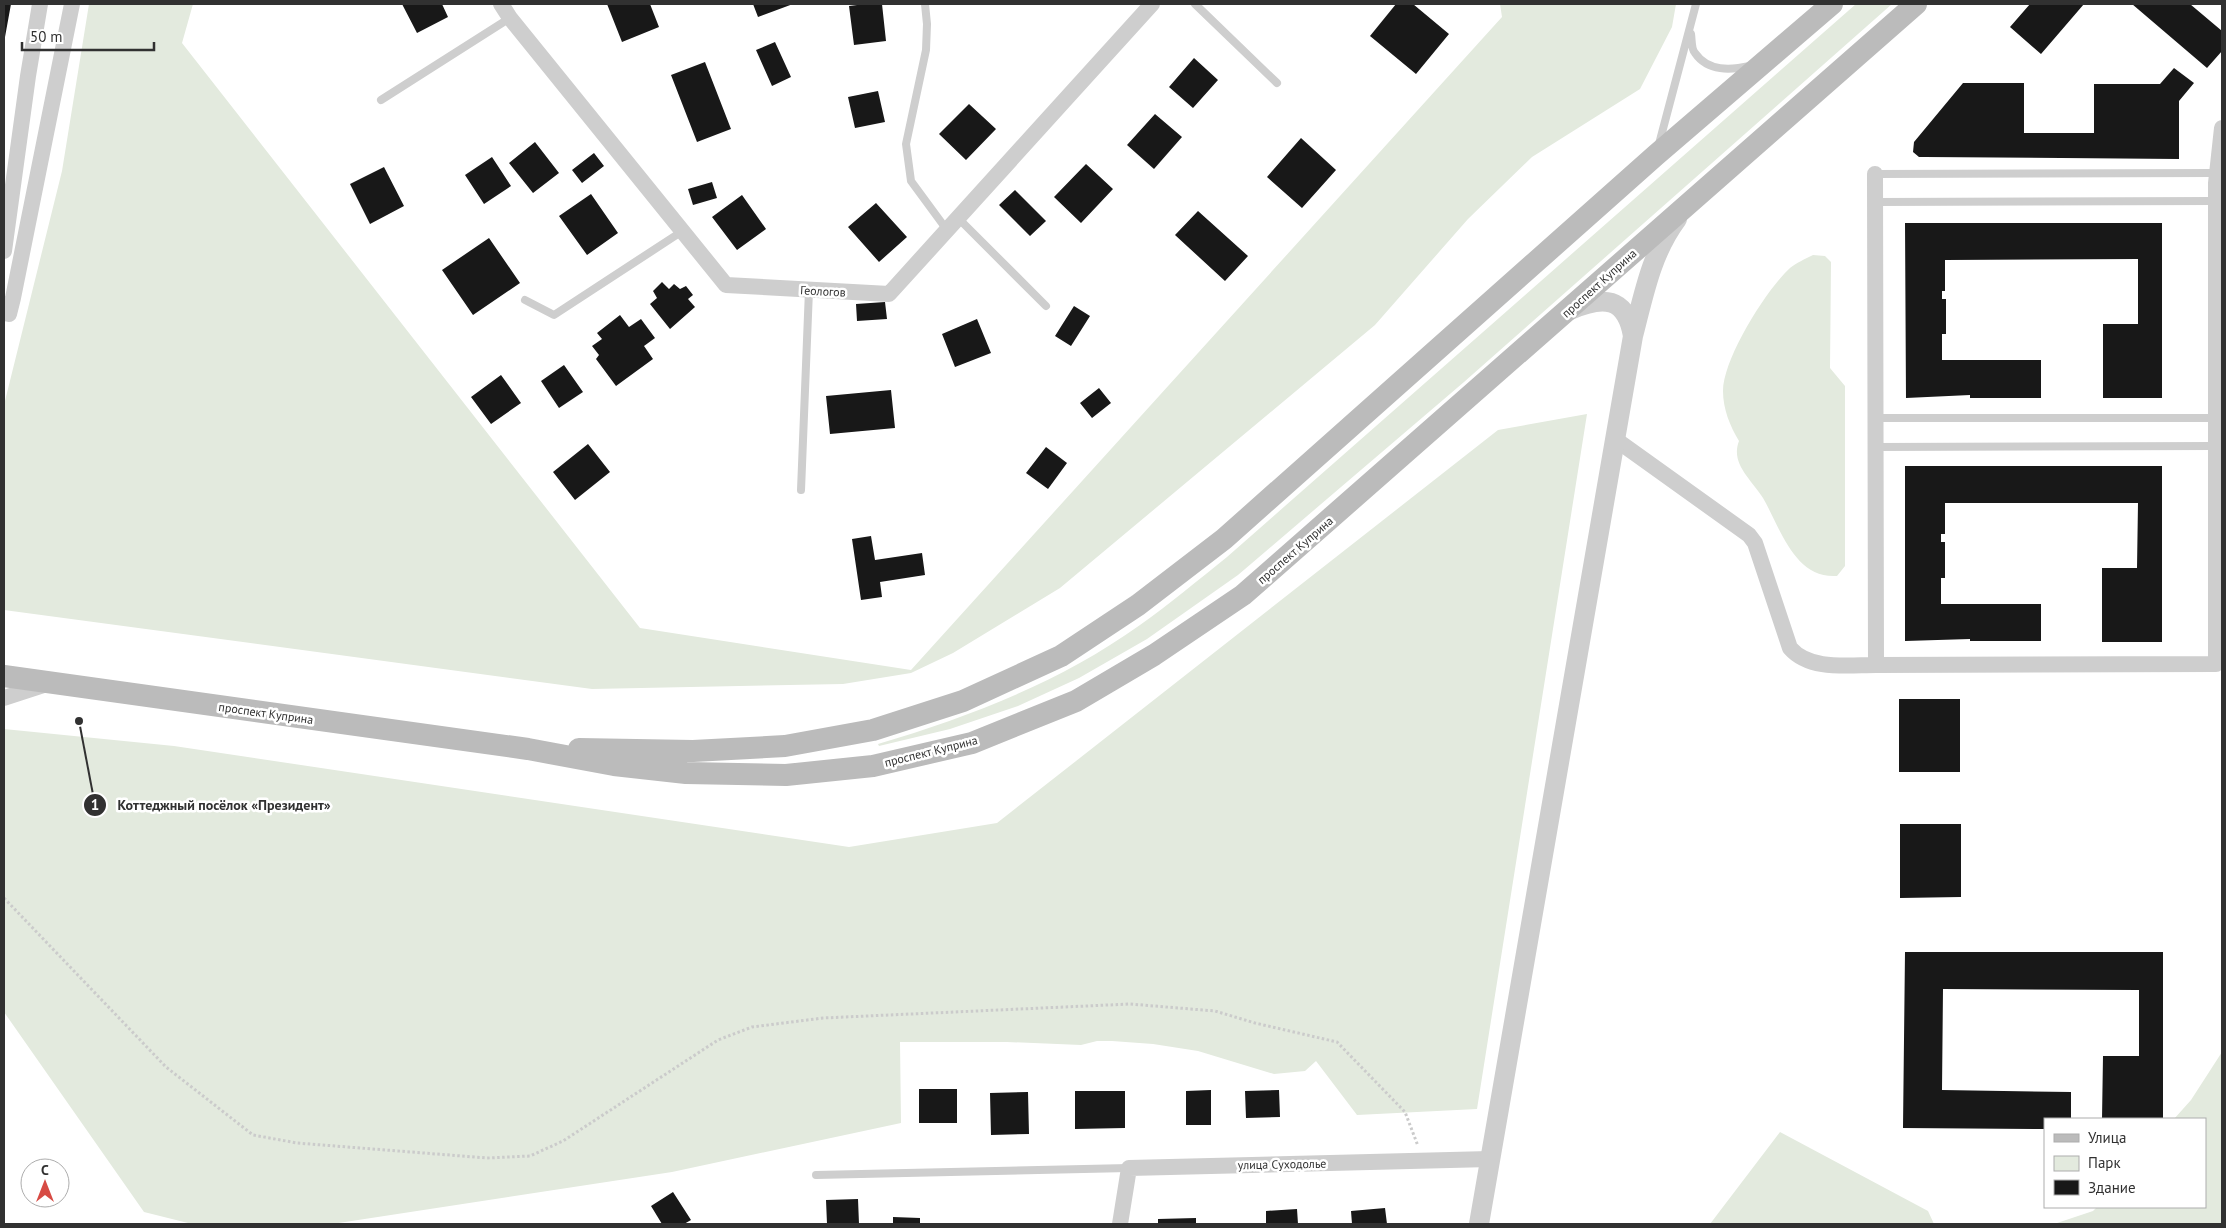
<svg xmlns="http://www.w3.org/2000/svg" width="2226" height="1228" font-family="'PT Sans',sans-serif">
  <style>
    .green { fill: #e3eade }
    .building { fill: #181818 }
    .lines { fill: none; stroke-linecap: round; stroke-linejoin: round }
    .path { stroke: #cbcbcb; stroke-width: 3; stroke-dasharray: 2.5 2.5; stroke-linecap: butt }
    .service { stroke: #cecece; stroke-width: 8 }
    .minor { stroke: #cecece; stroke-width: 16 }
    .tertiary { stroke: #cecece; stroke-width: 20 }
    .secondary { stroke: #bbb; stroke-width: 22 }
    .labels { text-anchor: middle; dominant-baseline: central; stroke-width: 5; stroke-linejoin: round; paint-order: stroke }
    .street-label { font-size: 12px; fill: #313131; stroke: #fff }
    .leader { fill: none; stroke: #313131; stroke-width: 2 }
    .callout-dot { fill: #313131; stroke: #fff; stroke-width: 2 }
    .mark-label { font-size: 15px; text-anchor: middle; font-weight: bold; fill: #fff }
    .callout-label { font-size: 14px; text-anchor: middle; font-weight: bold; fill: #313131; stroke: #fff; stroke-width: 5; stroke-linejoin: round; paint-order: stroke }
  </style>
  <rect width="100%" height="100%" fill="#fff"/>
  <path class="green" d="M 89,4 L 193,4 L 182,43 L 640,628 L 911,670 L 1502,17 L 1500,4 L 1676,4 L 1672,27 L 1640,89 L 1532,157 L 1468,219 L 1375,325 L 1060,588 L 953,653 L 911,673 L 843,684 L 592,689 L 4,610 L 4,405 L 62,171 Z
    M 1856,4 L 1892,4 L 1464,382 L 1238,575 L 1147,639 L 1079,678 L 1018,706 L 950,729 L 879,746 L 878,744 C 972,716 1060,682 1140,625 C 1170,604 1198,580 1227,557 Z
    M 1813,255 L 1825,256 L 1831,262 L 1830,368 L 1845,386 L 1845,566 L 1837,576 C 1794,579 1780,527 1763,498 C 1752,480 1730,464 1739,441 C 1730,426 1723,409 1723,391 C 1723,359 1766,290 1790,268 C 1796,263 1805,259 1813,255 Z
    M 1587,414 L 1477,1109 L 1357,1115 L 1316,1061 L 1305,1071 L 1274,1074 L 1198,1051 L 1153,1044 L 1112,1041 L 1097,1041 L 1081,1045 L 1007,1042 L 900,1042 L 901,1123 L 672,1172 L 332,1224 L 192,1224 L 144,1212 L 4,1012 L 4,729 L 174,746 L 849,847 L 997,823 L 1498,430 Z
    M 2222,1052 L 2222,1224 L 2054,1224 L 2093,1211 L 2097,1207 L 2205,1207 L 2205,1119 L 2174,1119 L 2191,1100 Z
    M 1780,1132 L 1928,1211 L 1934,1224 L 1710,1224 Z"/>
  <path class="building" d="M 4,4 L 11,4 L 5,37 L 4,37 Z
    M 402,4 L 442,4 L 448,17 L 417,33 Z
    M 607,4 L 650,4 L 659,27 L 622,42 Z
    M 753,4 L 793,4 L 758,17 Z
    M 865,4 L 882,4 L 886,41 L 854,45 L 849,6 Z
    M 1396,4 L 1413,4 L 1449,34 L 1416,74 L 1370,36 Z
    M 2030,4 L 2084,4 L 2041,54 L 2010,27 Z
    M 2132,4 L 2190,4 L 2222,31 L 2222,51 L 2207,68 Z
    M 775,42 L 791,77 L 772,86 L 756,50 Z
    M 1194,58 L 1218,80 L 1193,108 L 1169,87 Z
    M 705,62 L 731,129 L 697,142 L 671,75 Z
    M 2174,68 L 2194,83 L 2179,101 L 2179,159 L 1925,157 L 1919,157 L 1913,152 L 1914,142 L 1963,83 L 2024,83 L 2024,133 L 2094,133 L 2094,84 L 2160,84 Z
    M 878,91 L 885,122 L 855,128 L 848,97 Z
    M 969,104 L 996,129 L 966,160 L 939,134 Z
    M 1155,114 L 1182,137 L 1154,169 L 1127,145 Z
    M 1301,138 L 1336,170 L 1302,208 L 1267,177 Z
    M 535,142 L 559,173 L 533,193 L 509,163 Z
    M 594,153 L 604,166 L 582,183 L 572,170 Z
    M 492,157 L 511,186 L 484,204 L 465,175 Z
    M 1086,164 L 1113,189 L 1081,223 L 1054,197 Z
    M 384,167 L 404,206 L 370,224 L 350,184 Z
    M 712,182 L 717,198 L 693,205 L 688,189 Z
    M 1015,190 L 1046,221 L 1030,236 L 999,205 Z
    M 591,194 L 618,233 L 587,255 L 559,216 Z
    M 742,195 L 766,229 L 737,250 L 712,217 Z
    M 876,203 L 907,237 L 879,262 L 848,227 Z
    M 1198,211 L 1248,256 L 1225,281 L 1175,235 Z
    M 1905,223 L 2162,223 L 2162,398 L 2103,398 L 2103,324 L 2138,324 L 2138,259 L 1945,260 L 1945,291 L 1942,291 L 1942,299 L 1946,299 L 1946,334 L 1942,334 L 1942,360 L 2041,360 L 2041,398 L 1970,398 L 1970,395 L 1906,398 Z
    M 489,238 L 520,283 L 473,315 L 442,270 Z
    M 662,282 L 669,289 L 674,284 L 680,289 L 686,286 L 693,295 L 688,299 L 695,307 L 670,329 L 650,304 L 657,298 L 653,291 Z
    M 885,302 L 887,319 L 857,321 L 856,304 Z
    M 1074,306 L 1090,316 L 1071,346 L 1055,336 Z
    M 620,315 L 629,327 L 641,319 L 655,338 L 644,346 L 653,359 L 616,386 L 596,359 L 599,355 L 592,346 L 602,339 L 597,333 Z
    M 977,319 L 991,353 L 955,367 L 942,334 Z
    M 564,365 L 583,392 L 559,408 L 541,381 Z
    M 501,375 L 521,403 L 491,424 L 471,397 Z
    M 1099,388 L 1111,403 L 1092,418 L 1080,403 Z
    M 891,390 L 895,428 L 830,434 L 826,396 Z
    M 588,444 L 610,472 L 575,500 L 553,472 Z
    M 1046,447 L 1067,463 L 1048,489 L 1026,473 Z
    M 1905,466 L 2162,466 L 2162,642 L 2102,642 L 2102,568 L 2137,568 L 2138,503 L 1945,503 L 1945,534 L 1941,534 L 1941,542 L 1945,542 L 1945,578 L 1941,578 L 1941,604 L 2041,604 L 2041,641 L 1970,641 L 1970,639 L 1905,641 Z
    M 871,536 L 875,560 L 922,553 L 925,575 L 880,582 L 882,597 L 861,600 L 852,539 Z
    M 1899,699 L 1960,699 L 1960,772 L 1899,772 Z
    M 1900,824 L 1961,824 L 1961,897 L 1900,898 Z
    M 1905,952 L 2163,952 L 2163,1119 L 2102,1119 L 2103,1056 L 2139,1056 L 2139,990 L 1943,989 L 1942,1090 L 2071,1092 L 2071,1119 L 2045,1119 L 2045,1129 L 1903,1128 Z
    M 919,1089 L 957,1089 L 957,1123 L 919,1123 Z
    M 1211,1090 L 1211,1125 L 1186,1125 L 1186,1091 Z
    M 1279,1090 L 1280,1117 L 1246,1118 L 1245,1091 Z
    M 1075,1091 L 1125,1091 L 1125,1128 L 1075,1129 Z
    M 1028,1092 L 1029,1134 L 991,1135 L 990,1093 Z
    M 673,1192 L 691,1220 L 684,1224 L 662,1224 L 651,1206 Z
    M 858,1199 L 859,1224 L 827,1224 L 826,1200 Z
    M 1385,1208 L 1387,1224 L 1352,1224 L 1351,1211 Z
    M 1297,1209 L 1298,1224 L 1266,1224 L 1266,1211 Z
    M 893,1217 L 920,1218 L 920,1224 L 893,1224 Z
    M 1196,1218 L 1196,1224 L 1158,1224 L 1158,1219 Z"/>
  <g class="lines">
    <path class="path" d="M 4,898 L 166,1067 L 253,1135 L 297,1143 L 487,1158 L 530,1156 L 563,1141 L 718,1040 L 752,1027 L 823,1018 L 1130,1004 L 1215,1011 L 1255,1023 L 1337,1042 L 1405,1112 L 1418,1146"/>
    <path class="service" d="M 925,4 L 927,24 L 926,50 L 906,144 L 911,181 L 947,230
      M 1195,4 L 1277,83
      M 1691,34 C 1692,40 1691,49 1695,53 C 1708,72 1731,70 1750,66
      M 381,100 L 510,18
      M 1659,144 L 1696,4
      M 1875,174 L 2216,173
      M 1875,202 L 2216,201
      M 958,218 L 1046,306
      M 525,300 L 554,315 L 681,232
      M 1875,418 L 2216,418
      M 1875,447 L 2216,446
      M 801,490 L 809,290
      M 816,1175 L 1129,1168"/>
    <path class="minor" d="M 501,4 L 510,18 L 726,285 L 889,294 L 1152,4
      M 1875,174 L 1876,665
      M 4,251 L 28,76 L 40,4
      M 4,313 L 9,314 L 13,298 L 72,4
      M 1615,439 L 1749,535 L 1755,543 L 1790,648 C 1810,671 1848,665 1876,665 L 2216,664 L 2216,183 L 2222,128
      M 4,698 L 47,684
      M 1120,1224 L 1129,1168 L 1490,1159"/>
    <path class="tertiary" d="M 1570,310 C 1603,296 1626,296 1633,336
      M 1479,1224 L 1633,336 C 1644,294 1651,254 1677,219"/>
    <path class="secondary" d="M 4,676 L 528,749 L 614,765 L 686,773 L 786,775 L 873,766 L 972,743 L 1076,701 L 1154,655 L 1243,595 L 1916,4
      M 579,749 L 693,751 L 785,746 L 873,730 L 963,701 L 1061,656 L 1138,605 L 1224,539 L 1656,155 L 1832,4"/>
  </g>
  <g class="labels">
    <g class="street-label">
      <text transform="translate(1599 283) rotate(-42)">проспект Куприна</text>
      <text transform="translate(823 291) rotate(3)">Геологов</text>
      <text transform="translate(1295 550) rotate(-41)">проспект Куприна</text>
      <text transform="translate(266 713) rotate(8)">проспект Куприна</text>
      <text transform="translate(931 751) rotate(-14)">проспект Куприна</text>
      <text transform="translate(1282 1164) rotate(-1)">улица Суходолье</text>
    </g>
  </g>
  <path class="leader" d="M79 721L95 805"/>
  <g class="callout-dot">
    <circle cx="79" cy="721" r="5"/>
    <circle cx="95" cy="805" r="12"/>
  </g>
  <g class="mark-label">
    <text x="95" y="810">1</text>
  </g>
  <g class="callout-label">
    <text x="224" y="810">Коттеджный посёлок «Президент»</text>
  </g>
  <rect width="2226" height="1228" fill="none" stroke="#313131" stroke-width="10"/>
  <rect x="2044" y="1118" width="162" height="90" fill="#ffffff" stroke="#adadad"/>
  <rect x="2054" y="1134" width="25" height="8" fill="#bbbbbb" stroke="#adadad"/>
  <text x="2088" y="1143" font-size="15" fill="#313131">Улица</text>
  <rect x="2054" y="1156" width="25" height="15" fill="#e3eade" stroke="#adadad"/>
  <text x="2088" y="1168" font-size="15" fill="#313131">Парк</text>
  <rect x="2054" y="1180" width="25" height="15" fill="#181818" stroke="#adadad"/>
  <text x="2088" y="1193" font-size="15" fill="#313131">Здание</text>
  <g transform="translate(45 1183)"><circle r="24" fill="#ffffff" stroke="#adadad"/>
  <path d="M0-4L9 19L0 12L-9 19Z" fill="#d74b44"/>
  <text y="-8" font-size="14" font-weight="bold" text-anchor="middle" fill="#313131">С</text>
  </g>
  <path d="M22 42v8h132v-8" fill="none" stroke="#313131" stroke-width="2.5"/>
  <text x="30" y="42" font-size="15" fill="#313131" stroke="#ffffff" stroke-width="4" paint-order="stroke">50 m</text>
</svg>
